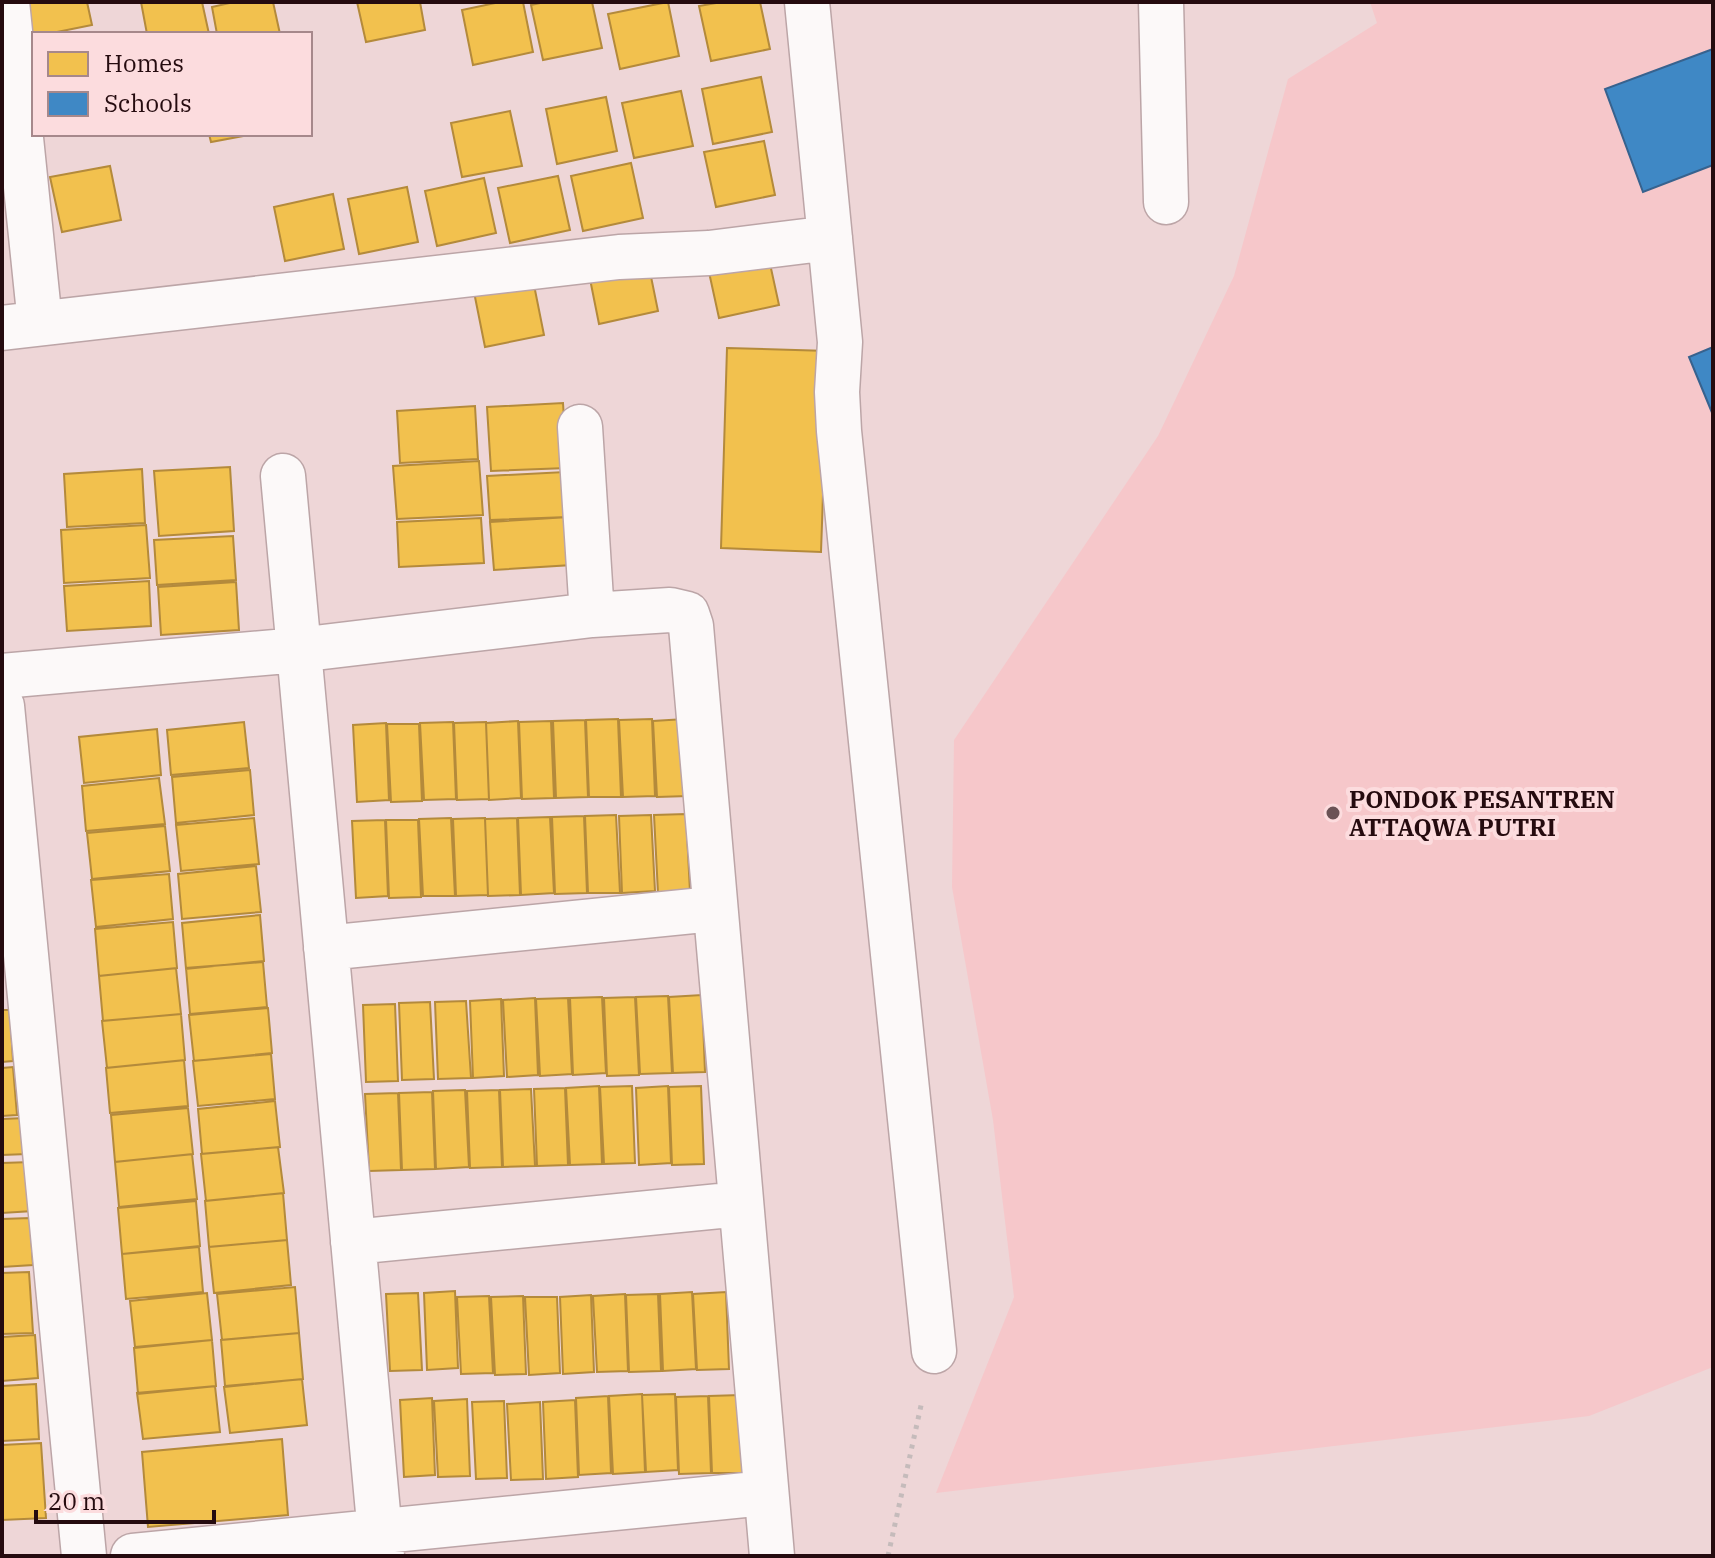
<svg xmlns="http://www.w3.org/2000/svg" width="1715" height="1558" font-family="'IBM Plex Serif',serif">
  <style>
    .built { fill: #f6c7ca }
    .homes { fill: #f2c14e; stroke: #b48a3b; stroke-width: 2 }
    .schools { fill: #3f88c5; stroke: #37628e; stroke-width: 2 }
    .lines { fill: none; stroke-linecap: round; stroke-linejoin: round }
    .street-casing { stroke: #bca5a7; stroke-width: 47 }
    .path { stroke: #c5bbbb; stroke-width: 5; stroke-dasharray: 4 6; stroke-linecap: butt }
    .street { stroke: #fcf9f9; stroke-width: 44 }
    .poi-dot { fill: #6b5255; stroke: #fcdcde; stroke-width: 3 }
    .labels { text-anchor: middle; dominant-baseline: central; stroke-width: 8; stroke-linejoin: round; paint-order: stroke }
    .poi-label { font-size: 24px; font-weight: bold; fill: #250b0f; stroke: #fcdcde; text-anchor: start }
  </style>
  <rect width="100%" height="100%" fill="#eed6d7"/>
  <path class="built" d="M 1370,2 L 1713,2 L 1713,1367 L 1589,1416 L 936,1493 L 1014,1297 L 993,1120 L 952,887 L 954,740 L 1158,436 L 1234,276 L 1288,79 L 1377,23 Z"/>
  <path class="homes" d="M 25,2 L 87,2 L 92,25 L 32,37 Z
    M 141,2 L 202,2 L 209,34 L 147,34 Z
    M 234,2 L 273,2 L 280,34 L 217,34 L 212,7 Z
    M 357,2 L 420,2 L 425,30 L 366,42 Z
    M 500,2 L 523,2 L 533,52 L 473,65 L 462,10 Z
    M 545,2 L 592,2 L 602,48 L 543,60 L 531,5 Z
    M 668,2 L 679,56 L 620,69 L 608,14 Z
    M 722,2 L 760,2 L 770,49 L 711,61 L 699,6 Z
    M 761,77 L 772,132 L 713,144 L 702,89 Z
    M 681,91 L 693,146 L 634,158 L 622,103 Z
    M 606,97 L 617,151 L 557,164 L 546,109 Z
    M 510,111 L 522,166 L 462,177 L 451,123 Z
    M 209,134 L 254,134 L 211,142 Z
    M 764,141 L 775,195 L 716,207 L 704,152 Z
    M 631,163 L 643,218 L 583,231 L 571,176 Z
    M 110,166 L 121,220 L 62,232 L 50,177 Z
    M 558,176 L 570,230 L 510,243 L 498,188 Z
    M 484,178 L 496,233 L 437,246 L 425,191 Z
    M 407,187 L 418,242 L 359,254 L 348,199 Z
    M 333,194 L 344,249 L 285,261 L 274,207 Z
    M 767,250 L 779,305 L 719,318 L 707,263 Z
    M 647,257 L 658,311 L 599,324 L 588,269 Z
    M 533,280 L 544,335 L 485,347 L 474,292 Z
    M 727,348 L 828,351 L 821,552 L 721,548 Z
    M 563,403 L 567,468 L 491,471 L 487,407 Z
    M 475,406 L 478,459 L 400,463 L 397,411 Z
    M 479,461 L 483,515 L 397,519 L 393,466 Z
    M 230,467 L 234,531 L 159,536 L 154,471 Z
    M 142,469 L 145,523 L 67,527 L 64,474 Z
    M 565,472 L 568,517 L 490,520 L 487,476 Z
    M 569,517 L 572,565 L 494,570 L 490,522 Z
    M 481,518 L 484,563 L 399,567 L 397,522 Z
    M 146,525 L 150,578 L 64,583 L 61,530 Z
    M 233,536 L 236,580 L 157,585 L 154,540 Z
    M 149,581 L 151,626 L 67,631 L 64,586 Z
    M 236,582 L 239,630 L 161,635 L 158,587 Z
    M 618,719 L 621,797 L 589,797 L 586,720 Z
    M 652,719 L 655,796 L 623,797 L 619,720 Z
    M 685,719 L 688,796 L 657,797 L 653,721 Z
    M 585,720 L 588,797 L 556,798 L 553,721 Z
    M 518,721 L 521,798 L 489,800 L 486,723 Z
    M 551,721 L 554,798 L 522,799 L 519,722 Z
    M 244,722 L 249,768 L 171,775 L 167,730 Z
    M 453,722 L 456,799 L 424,800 L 420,723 Z
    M 486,722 L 489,799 L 457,800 L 454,723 Z
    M 386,723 L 389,800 L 357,802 L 353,725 Z
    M 387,724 L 419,724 L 422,801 L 391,802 Z
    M 157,729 L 161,775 L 84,783 L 79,737 Z
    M 250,770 L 254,815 L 176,823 L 172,777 Z
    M 159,778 L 165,824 L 86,831 L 82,786 Z
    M 686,814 L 690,892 L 658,893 L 654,815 Z
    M 616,815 L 620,893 L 588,893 L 585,816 Z
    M 651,815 L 655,891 L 622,893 L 619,816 Z
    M 584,816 L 587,893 L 555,894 L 552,817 Z
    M 550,817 L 554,893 L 521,895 L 518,818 Z
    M 254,818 L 259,864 L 181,871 L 176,825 Z
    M 451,818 L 455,896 L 423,896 L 419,819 Z
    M 485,818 L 488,895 L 456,896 L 453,819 Z
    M 517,818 L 520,895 L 488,896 L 485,819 Z
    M 385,820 L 388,896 L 356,898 L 352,821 Z
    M 386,820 L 418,820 L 421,897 L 389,898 Z
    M 165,826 L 170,871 L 92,879 L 87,833 Z
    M 256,866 L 261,912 L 182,919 L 178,874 Z
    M 169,874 L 173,919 L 96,927 L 91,880 Z
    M 260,915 L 264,961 L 186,969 L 182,923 Z
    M 173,922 L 177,968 L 99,976 L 95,929 Z
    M 263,962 L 267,1007 L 190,1014 L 186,968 Z
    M 176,968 L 181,1014 L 103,1021 L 99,976 Z
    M 702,995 L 705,1072 L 673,1073 L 669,997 Z
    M 668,996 L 672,1073 L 640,1074 L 636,997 Z
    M 602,997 L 606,1073 L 573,1075 L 570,998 Z
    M 635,997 L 639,1075 L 607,1076 L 604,998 Z
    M 535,998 L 538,1075 L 507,1077 L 503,1000 Z
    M 568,998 L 572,1074 L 540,1076 L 536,999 Z
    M 501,999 L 504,1076 L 473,1078 L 470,1001 Z
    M 466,1001 L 471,1078 L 438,1079 L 435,1002 Z
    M 430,1002 L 434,1079 L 402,1080 L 399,1003 Z
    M 395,1004 L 398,1081 L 366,1082 L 363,1005 Z
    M 268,1008 L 272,1053 L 194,1061 L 189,1015 Z
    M 2,1010 L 10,1010 L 13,1061 L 2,1062 Z
    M 181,1014 L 185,1060 L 107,1068 L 102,1021 Z
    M 271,1054 L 275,1099 L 198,1106 L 193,1061 Z
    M 184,1060 L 188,1106 L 110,1113 L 106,1068 Z
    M 13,1067 L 17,1115 L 2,1116 L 2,1068 Z
    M 599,1086 L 602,1164 L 570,1165 L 566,1088 Z
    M 632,1086 L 635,1163 L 604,1164 L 600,1087 Z
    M 668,1086 L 671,1163 L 639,1165 L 636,1088 Z
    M 701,1086 L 704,1164 L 672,1165 L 669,1087 Z
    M 565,1088 L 568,1165 L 537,1166 L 534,1089 Z
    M 531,1089 L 535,1166 L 503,1167 L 500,1090 Z
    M 465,1090 L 469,1167 L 436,1169 L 433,1091 Z
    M 499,1090 L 502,1167 L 470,1168 L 467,1091 Z
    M 432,1092 L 435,1169 L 402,1170 L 399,1093 Z
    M 398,1093 L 401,1170 L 369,1171 L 365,1094 Z
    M 275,1101 L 280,1147 L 202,1154 L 198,1109 Z
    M 188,1108 L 193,1154 L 115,1162 L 111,1115 Z
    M 25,1118 L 27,1154 L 2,1155 L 2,1119 Z
    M 278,1147 L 284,1193 L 206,1201 L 201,1154 Z
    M 192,1154 L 197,1199 L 119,1207 L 115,1162 Z
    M 31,1162 L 33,1211 L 2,1213 L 2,1163 Z
    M 283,1193 L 287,1240 L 209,1247 L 205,1201 Z
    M 196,1201 L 200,1246 L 122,1254 L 118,1208 Z
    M 30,1218 L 33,1265 L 2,1267 L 2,1219 Z
    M 287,1240 L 291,1285 L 214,1293 L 209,1247 Z
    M 199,1247 L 203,1292 L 126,1299 L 122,1254 Z
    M 29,1272 L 33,1333 L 2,1334 L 2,1273 Z
    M 295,1287 L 299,1333 L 222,1340 L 217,1294 Z
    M 455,1291 L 458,1368 L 427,1370 L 424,1293 Z
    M 692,1292 L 696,1369 L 663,1371 L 660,1294 Z
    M 726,1292 L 729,1369 L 697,1370 L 693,1294 Z
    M 207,1293 L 212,1340 L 135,1347 L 130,1301 Z
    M 418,1293 L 422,1370 L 390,1371 L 386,1294 Z
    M 625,1294 L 628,1371 L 597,1372 L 593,1296 Z
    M 658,1294 L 661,1371 L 629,1372 L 626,1295 Z
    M 591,1295 L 594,1372 L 563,1374 L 560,1297 Z
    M 489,1296 L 493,1373 L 461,1374 L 457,1297 Z
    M 523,1296 L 526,1374 L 495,1375 L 491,1297 Z
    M 525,1297 L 557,1297 L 560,1373 L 529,1375 Z
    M 299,1333 L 303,1379 L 225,1386 L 221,1340 Z
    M 35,1335 L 38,1378 L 2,1381 L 2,1337 Z
    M 212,1340 L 216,1386 L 138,1394 L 134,1348 Z
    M 302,1379 L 307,1425 L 230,1433 L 224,1387 Z
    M 36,1384 L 39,1439 L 2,1441 L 2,1386 Z
    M 215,1386 L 220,1432 L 143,1439 L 137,1393 Z
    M 642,1394 L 645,1472 L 613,1474 L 609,1396 Z
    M 675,1394 L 678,1470 L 646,1472 L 642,1395 Z
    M 741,1395 L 745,1473 L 712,1473 L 709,1396 Z
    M 608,1396 L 611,1473 L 579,1475 L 576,1398 Z
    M 708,1396 L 711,1473 L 679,1474 L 676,1397 Z
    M 432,1398 L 435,1475 L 404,1477 L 400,1400 Z
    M 467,1399 L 470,1476 L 438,1477 L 434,1401 Z
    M 575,1400 L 578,1477 L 546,1479 L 543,1402 Z
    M 504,1401 L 507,1478 L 476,1479 L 472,1402 Z
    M 540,1402 L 543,1479 L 511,1480 L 507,1404 Z
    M 282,1439 L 288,1515 L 148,1527 L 142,1452 Z
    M 41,1443 L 46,1518 L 2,1520 L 2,1445 Z"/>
  <path class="schools" d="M 1713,49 L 1713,165 L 1643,192 L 1605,89 Z
    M 1713,347 L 1713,415 L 1689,357 Z"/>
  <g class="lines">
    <g class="street-casing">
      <path id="street" d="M 7,2 L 40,323
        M 807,2 L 840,342 L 837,392 L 839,431 L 934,1351
        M 1161,2 L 1166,202
        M 2,328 L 619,257 L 709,253 L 830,238
        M 580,427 L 592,615
        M 283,476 L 382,1556
        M 2,676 L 298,650 L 592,615 L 670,610 L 687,614 L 691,626 L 772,1556
        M 2,706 L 84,1556
        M 326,948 L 713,909
        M 353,1242 L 740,1204
        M 133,1556 L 766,1493"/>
    </g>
    <path class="path" d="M 888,1556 L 922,1401"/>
    <use href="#street" class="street"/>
  </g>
  <circle class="poi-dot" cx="1333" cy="813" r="8"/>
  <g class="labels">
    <g class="poi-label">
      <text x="1349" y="799">PONDOK PESANTREN<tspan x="1349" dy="28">ATTAQWA PUTRI</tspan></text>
    </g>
  </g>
  <rect width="1715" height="1558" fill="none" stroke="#250b0f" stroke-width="8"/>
  <rect x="32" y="32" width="280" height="104" fill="#fcdcde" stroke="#a6888b" stroke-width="2"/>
  <rect x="48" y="52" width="40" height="24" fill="#f2c14e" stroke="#a6888b" stroke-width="2"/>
  <text x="104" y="72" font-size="24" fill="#250b0f">Homes</text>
  <rect x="48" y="92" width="40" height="24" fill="#3f88c5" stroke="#a6888b" stroke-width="2"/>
  <text x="104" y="112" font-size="24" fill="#250b0f">Schools</text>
  <path d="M36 1510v12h178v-12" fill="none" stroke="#250b0f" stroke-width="4"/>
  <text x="48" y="1510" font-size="24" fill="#250b0f" stroke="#fcdcde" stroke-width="6" paint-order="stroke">20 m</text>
</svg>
